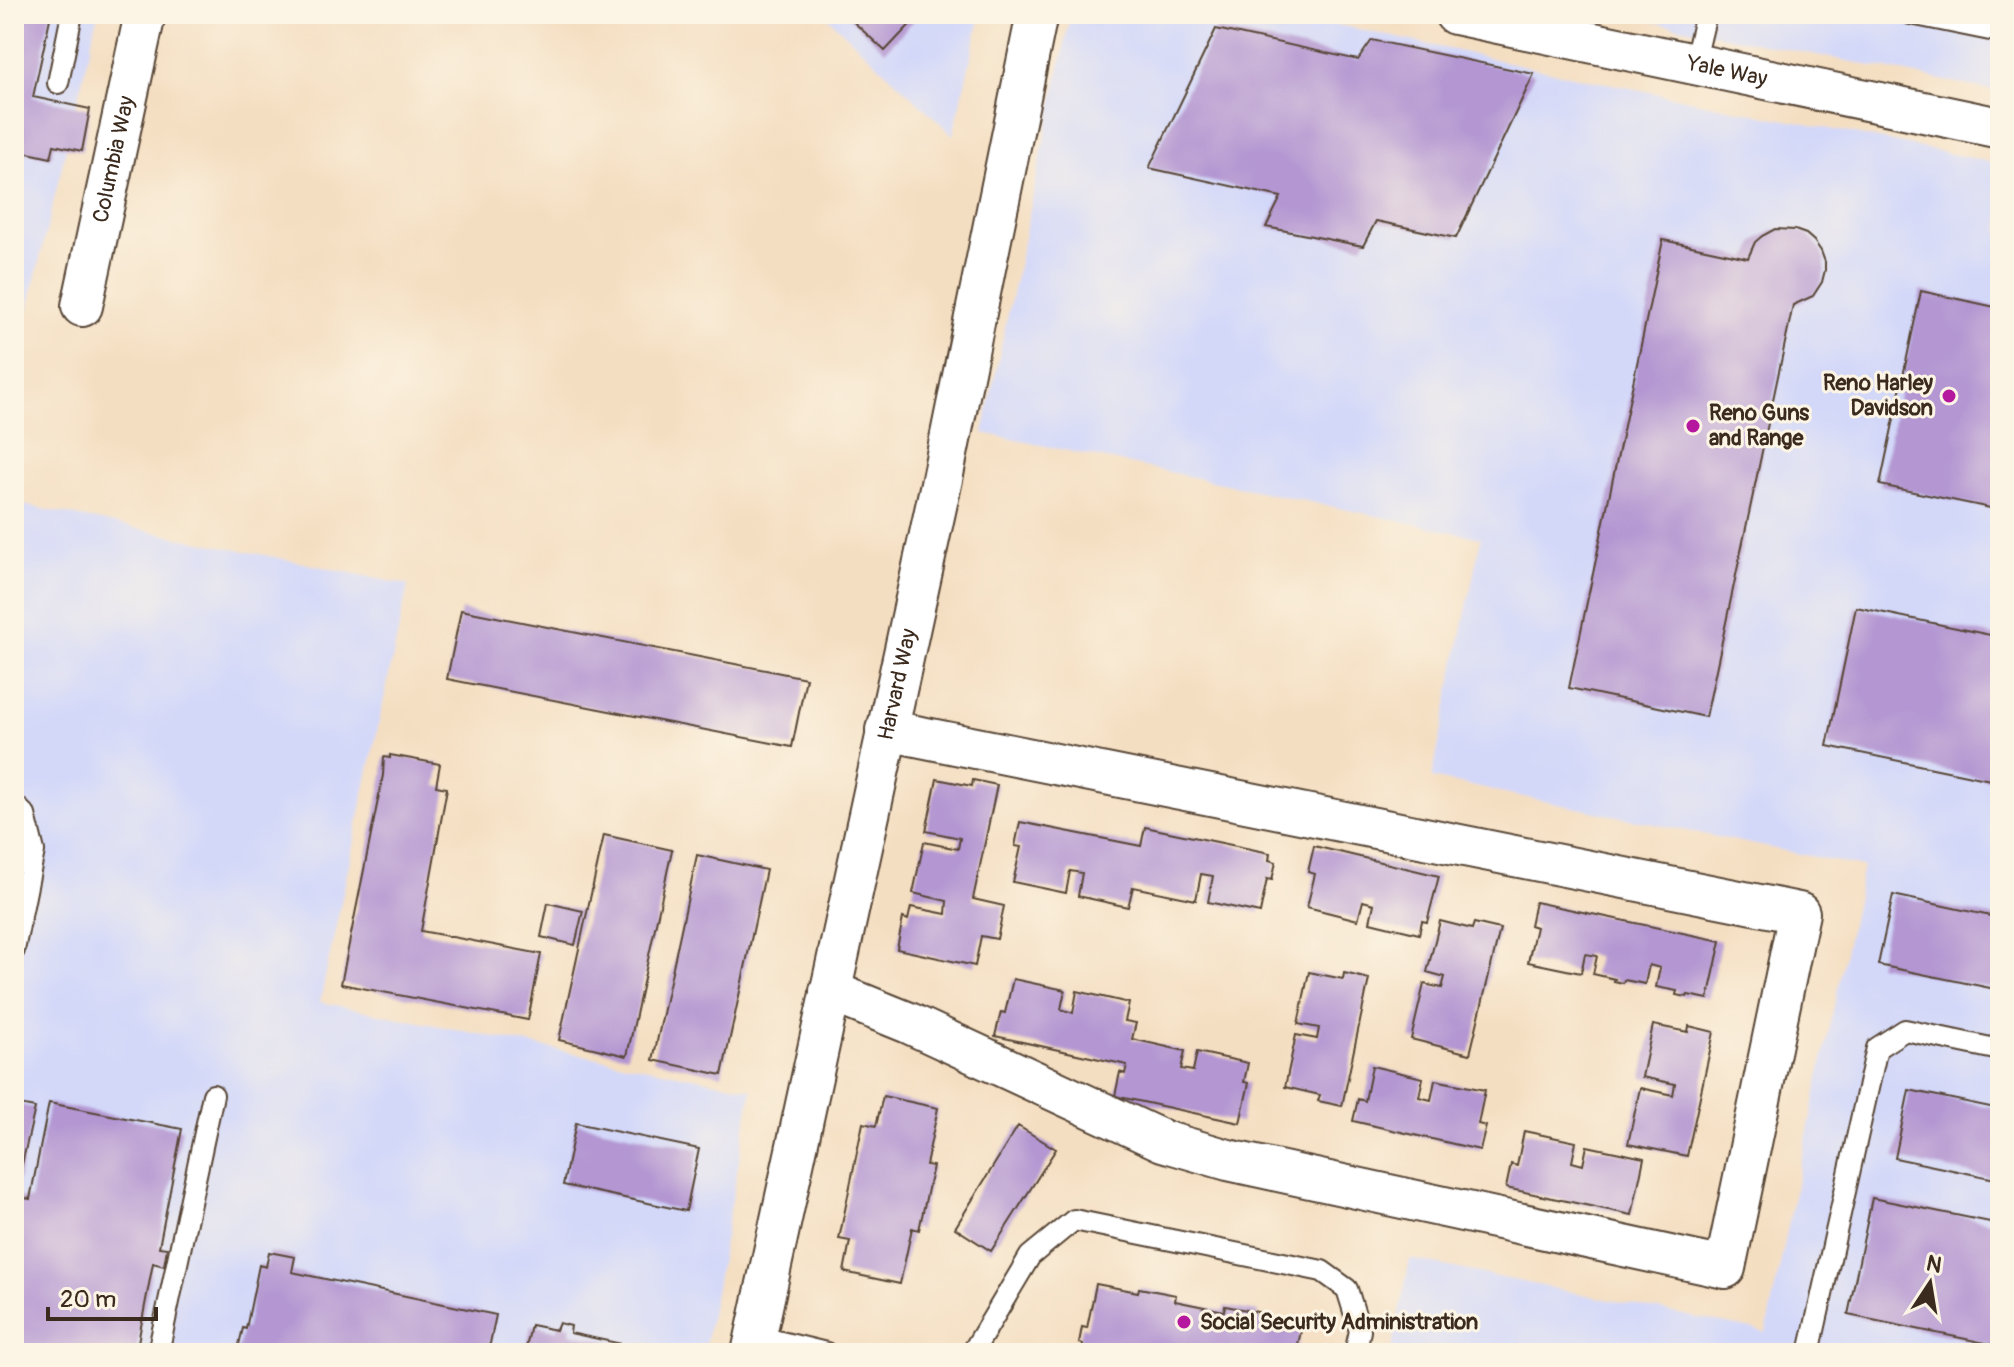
<svg xmlns="http://www.w3.org/2000/svg" width="2014" height="1367" font-family="Pangolin,sans-serif">
  <style>
    .built { fill: #d3d8f9 }
    .building { fill: #b396d2 }
    .lines { fill: none; stroke-linecap: round; stroke-linejoin: round }
    .service-casing { stroke: #574536; stroke-width: 24 }
    .minor-casing { stroke: #574536; stroke-width: 44 }
    .service { stroke: #fff; stroke-width: 20 }
    .minor { stroke: #fff; stroke-width: 40 }
    .poi-dot { fill: #b5179e; stroke: #fcf5e5; stroke-width: 3 }
    .labels { text-anchor: middle; dominant-baseline: central; stroke-width: 6; stroke-linejoin: round; paint-order: stroke }
    .street-label { font-size: 22px; fill: #3b2a1e; stroke: #fcf5e5 }
    .poi-label { font-size: 22px; font-weight: bold; fill: #3b2a1e; stroke: #fcf5e5; text-anchor: start }
  </style>
  <rect width="100%" height="100%" fill="#fcf5e5"/>
  <filter id="ink" filterUnits="userSpaceOnUse"><feTurbulence type="fractalNoise" baseFrequency=".0125" numOctaves="2"/><feDisplacementMap in="SourceGraphic" scale="16" xChannelSelector="R" yChannelSelector="G"/><feConvolveMatrix kernelMatrix="1 2 1 2 8 2 1 2 1" color-interpolation-filters="sRGB"/></filter>
  <filter id="wash" filterUnits="userSpaceOnUse"><feTurbulence type="fractalNoise" baseFrequency=".006" numOctaves="4" result="noise"/><feDisplacementMap in="SourceGraphic" scale="32" xChannelSelector="R" yChannelSelector="G"/><feGaussianBlur stdDeviation="1.8" result="paint"/><feColorMatrix in="noise" values="0 0 0 0 0 0 0 0 0 0 0 0 0 0 0 0 0 1.4 0 .05"/><feComposite in="paint" operator="in"/></filter>
  <g filter="url(#wash)">
    <rect width="100%" height="100%" fill="#f4dec1"/>
    <path class="built" d="M 14,14 L 98,14 L 14,368 Z
      M 824,14 L 981,14 L 953,135 Z
      M 1071,14 L 1288,14 L 1577,77 L 2000,164 L 2000,1353 L 1391,1353 L 1410,1259 L 1766,1332 L 1863,867 L 1432,778 L 1481,538 L 983,433 Z
      M 1616,14 L 2000,14 L 2000,92 L 1630,17 Z
      M 14,503 L 408,585 L 320,1002 L 752,1089 L 704,1353 L 14,1353 Z"/>
    <g id="blocks">
      <path class="building" d="M 14,14 L 51,14 L 33,97 L 90,109 L 82,151 L 54,145 L 51,158 L 14,150 Z
        M 845,14 L 920,14 L 885,51 Z
        M 1216,29 L 1358,60 L 1372,40 L 1534,74 L 1456,238 L 1376,221 L 1363,246 L 1266,227 L 1281,197 L 1149,168 Z
        M 1775,229 L 1795,230 L 1806,234 L 1814,241 L 1821,251 L 1825,262 L 1825,270 L 1822,282 L 1813,296 L 1793,305 L 1706,717 L 1569,688 L 1663,240 L 1748,258 L 1755,242 L 1762,236 Z
        M 1921,291 L 2000,308 L 2000,510 L 1880,485 Z
        M 1856,607 L 2000,637 L 2000,782 L 1827,746 Z
        M 461,610 L 806,678 L 792,747 L 447,679 Z
        M 390,755 L 440,764 L 436,786 L 447,788 L 421,931 L 541,954 L 528,1020 L 341,984 L 383,775 L 384,757 L 390,758 Z
        M 937,779 L 972,786 L 973,780 L 997,785 L 973,899 L 1004,906 L 997,939 L 981,936 L 975,966 L 897,949 L 903,918 L 908,920 L 911,907 L 946,914 L 947,901 L 913,893 L 924,842 L 958,849 L 960,838 L 926,831 Z
        M 1020,822 L 1141,846 L 1145,827 L 1270,853 L 1269,860 L 1276,862 L 1272,880 L 1267,879 L 1260,913 L 1208,902 L 1213,876 L 1201,874 L 1196,900 L 1133,887 L 1128,907 L 1078,896 L 1082,873 L 1070,871 L 1066,893 L 1013,882 L 1021,847 L 1015,846 Z
        M 604,835 L 672,850 L 627,1056 L 559,1040 Z
        M 1314,846 L 1439,876 L 1427,922 L 1422,921 L 1419,934 L 1370,922 L 1374,904 L 1363,901 L 1358,920 L 1307,907 L 1315,874 L 1308,872 Z
        M 697,855 L 766,870 L 722,1075 L 653,1060 Z
        M 1893,895 L 2000,918 L 2000,990 L 1878,965 Z
        M 1535,902 L 1721,941 L 1708,999 L 1688,995 L 1687,997 L 1676,995 L 1677,991 L 1656,987 L 1660,968 L 1649,965 L 1645,984 L 1624,980 L 1623,983 L 1614,981 L 1615,979 L 1593,974 L 1597,956 L 1585,954 L 1581,973 L 1528,962 L 1536,927 L 1530,925 Z
        M 548,903 L 583,911 L 575,945 L 541,937 Z
        M 1440,921 L 1472,929 L 1474,923 L 1500,929 L 1470,1054 L 1411,1039 L 1424,984 L 1442,988 L 1445,977 L 1427,972 Z
        M 1309,972 L 1343,979 L 1344,973 L 1369,979 L 1342,1106 L 1318,1101 L 1320,1095 L 1285,1087 L 1296,1035 L 1317,1039 L 1319,1028 L 1298,1024 Z
        M 1013,979 L 1065,990 L 1061,1009 L 1073,1013 L 1077,991 L 1129,1003 L 1125,1021 L 1136,1023 L 1132,1039 L 1185,1051 L 1181,1069 L 1193,1071 L 1197,1052 L 1248,1063 L 1244,1082 L 1249,1083 L 1240,1123 L 1115,1096 L 1120,1072 L 1125,1074 L 1127,1065 L 995,1036 L 1001,1012 L 1005,1013 Z
        M 1653,1025 L 1688,1032 L 1689,1026 L 1714,1032 L 1687,1156 L 1628,1144 L 1640,1088 L 1673,1095 L 1675,1084 L 1642,1077 Z
        M 1372,1066 L 1423,1078 L 1419,1097 L 1431,1100 L 1435,1080 L 1485,1090 L 1478,1124 L 1486,1126 L 1480,1150 L 1353,1121 L 1358,1099 L 1365,1101 Z
        M 1909,1090 L 2000,1109 L 2000,1180 L 1895,1158 Z
        M 883,1096 L 938,1108 L 926,1165 L 933,1166 L 919,1230 L 912,1228 L 900,1284 L 844,1272 L 850,1241 L 839,1239 L 863,1123 L 876,1126 Z
        M 49,1103 L 182,1129 L 159,1247 L 167,1248 L 164,1266 L 153,1263 L 136,1353 L 14,1353 L 14,1196 L 30,1199 Z
        M 14,1104 L 35,1108 L 17,1186 L 14,1186 Z
        M 576,1123 L 699,1149 L 686,1211 L 563,1185 Z
        M 1018,1126 L 1056,1149 L 991,1251 L 955,1228 Z
        M 1524,1131 L 1576,1142 L 1572,1162 L 1583,1165 L 1587,1146 L 1644,1158 L 1632,1215 L 1506,1188 L 1511,1164 L 1517,1166 Z
        M 1872,1198 L 2000,1224 L 2000,1346 L 1848,1315 Z
        M 269,1252 L 295,1257 L 292,1272 L 496,1315 L 488,1353 L 237,1353 L 243,1328 L 246,1329 L 259,1265 L 266,1267 Z
        M 1096,1284 L 1138,1292 L 1139,1288 L 1176,1295 L 1175,1301 L 1224,1311 L 1225,1306 L 1258,1312 L 1257,1318 L 1302,1327 L 1296,1353 L 1082,1353 L 1083,1344 L 1079,1343 L 1082,1327 L 1087,1328 Z
        M 559,1323 L 571,1326 L 570,1333 L 631,1346 L 629,1353 L 525,1353 L 531,1325 L 556,1330 Z"/>
    </g>
  </g>
  <g filter="url(#ink)">
    <use href="#blocks" fill-opacity="0" stroke="#574536" stroke-width="2"/>
    <g class="lines">
      <g class="service-casing">
        <path id="service" d="M 1911,14 L 2000,32
          M 1694,64 L 1706,14
          M 58,83 L 72,14
          M 14,804 L 25,815 L 34,851 L 14,950
          M 756,1336 L 826,1353
          M 158,1353 L 213,1095
          M 972,1353 L 1030,1256 L 1074,1220 L 1322,1271 L 1347,1289 L 1360,1331 L 1355,1353
          M 1809,1353 L 1877,1048 L 1905,1030 L 2000,1050"/>
      </g>
      <g class="minor-casing">
        <g id="minor">
          <path id="s1" d="M 1455,14 L 2000,128"/>
          <path id="s2" d="M 82,306 L 145,14"/>
          <path d="M 830,991 L 909,1023 L 1163,1141 L 1228,1160 L 1725,1268 L 1799,913 L 886,730"/>
          <path id="s3" d="M 752,1353 L 942,479 L 1037,14"/>
        </g>
      </g>
      <use href="#service" class="service"/>
      <use href="#minor" class="minor"/>
    </g>
  </g>
  <g class="poi-dot">
    <circle cx="1949" cy="396" r="8"/>
    <circle cx="1693" cy="426" r="8"/>
    <circle cx="1184" cy="1322" r="8"/>
  </g>
  <g class="labels">
    <g class="street-label">
      <text stroke="none"><textPath href="#s1" startOffset="278">Yale Way</textPath></text>
      <text stroke="none"><textPath href="#s2" startOffset="150">Columbia Way</textPath></text>
      <text stroke="none"><textPath href="#s3" startOffset="684">Harvard Way</textPath></text>
    </g>
    <g class="poi-label">
      <text x="1933" y="383" text-anchor="end">Reno Harley<tspan x="1933" dy="25">Davidson</tspan></text>
      <text x="1709" y="413">Reno Guns<tspan x="1709" dy="25">and Range</tspan></text>
      <text x="1200" y="1322">Social Security Administration</text>
    </g>
  </g>
  <rect width="2014" height="1367" fill="none" stroke="#fcf5e5" stroke-width="48"/>
  <g transform="translate(1930 1283) rotate(12)" stroke="#fcf5e5" stroke-width="6" paint-order="stroke">
  <path d="M0-6L14 30L0 20L-14 30Z" fill="#3b2a1e"/>
  <text y="-12" font-size="22" font-weight="bold" text-anchor="middle" fill="#3b2a1e">N</text>
  </g>
  <path d="M48 1307v12h108v-12" fill="none" stroke="#3b2a1e" stroke-width="4"/>
  <text x="60" y="1307" font-size="24" fill="#3b2a1e" stroke="#fcf5e5" stroke-width="6" paint-order="stroke">20 m</text>
</svg>
